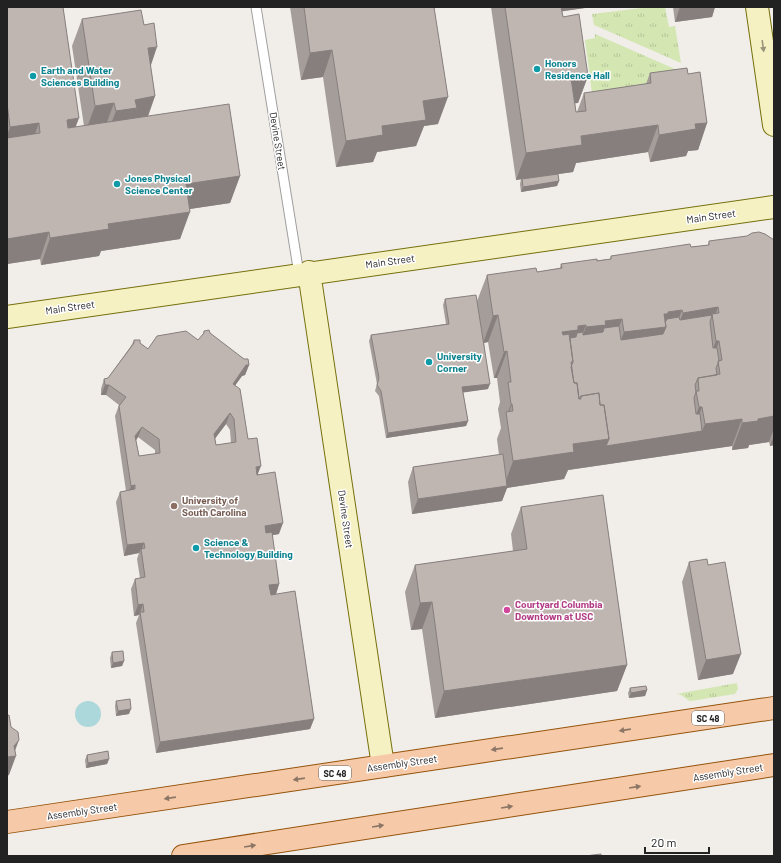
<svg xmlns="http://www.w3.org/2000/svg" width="781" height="863" font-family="Barlow,sans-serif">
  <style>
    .grass { fill: url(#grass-tufts) }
    .water { fill: #add8db }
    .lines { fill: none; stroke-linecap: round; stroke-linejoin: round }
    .lane-casing { stroke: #9f9f9f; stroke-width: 11 }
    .secondary-casing { stroke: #75700d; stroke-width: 24 }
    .primary-casing { stroke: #95530b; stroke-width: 24 }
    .lane { stroke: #fff; stroke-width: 9 }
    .secondary { stroke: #f6f1c2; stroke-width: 22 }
    .primary { stroke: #f6caa9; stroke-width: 22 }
    .wall { fill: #a49d99; fill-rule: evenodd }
    .shaded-wall { fill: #867f7d }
    .building { fill: #bfb6b2; stroke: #867f7d; fill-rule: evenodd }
    .oneway { fill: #97947a }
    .oneway2 { fill: #8c7666 }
    .culture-dot { fill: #0f9aa8; stroke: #fff; stroke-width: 1.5 }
    .education-dot { fill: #8d6e63; stroke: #fff; stroke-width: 1.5 }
    .hotel-dot { fill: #d1479c; stroke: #fff; stroke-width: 1.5 }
    .labels { text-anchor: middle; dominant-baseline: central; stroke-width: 3; stroke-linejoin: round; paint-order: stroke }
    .shield { fill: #fff; stroke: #646464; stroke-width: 1 }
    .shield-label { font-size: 9px; font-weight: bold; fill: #222 }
    .culture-label { font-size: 10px; font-weight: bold; fill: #0d838f; stroke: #fff; text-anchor: start }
    .street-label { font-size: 10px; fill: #222; stroke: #fff }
    .education-label { font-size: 10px; font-weight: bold; fill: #785e54; stroke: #fff; text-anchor: start }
    .hotel-label { font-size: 10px; font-weight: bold; fill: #b23c85; stroke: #fff; text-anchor: start }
  </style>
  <defs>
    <pattern id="grass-tufts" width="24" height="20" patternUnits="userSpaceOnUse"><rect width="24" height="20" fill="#d4e7b3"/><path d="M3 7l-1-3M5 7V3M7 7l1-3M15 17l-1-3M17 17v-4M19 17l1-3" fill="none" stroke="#b6c69a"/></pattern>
  </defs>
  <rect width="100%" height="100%" fill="#f1ede9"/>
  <path class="grass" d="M 650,7 L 665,7 L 669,27 L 675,26 L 681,63 L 594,25 L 592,14 Z
    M 595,34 L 684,73 L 593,101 L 585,40 L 595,38 Z
    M 737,683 L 738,689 L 735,694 L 691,701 C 685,700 684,694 676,694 Z"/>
  <path class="water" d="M75 714a13 13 0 1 1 26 0a13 13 0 1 1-26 0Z"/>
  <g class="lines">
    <g class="lane-casing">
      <path id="lane" d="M 256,7 L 299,274"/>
    </g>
    <g class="secondary-casing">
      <path id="secondary" d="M 757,7 L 774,125
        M 309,272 L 383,766
        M 7,317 L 774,207"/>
    </g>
    <g class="primary-casing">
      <path id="primary" d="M 7,822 L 774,708
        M 183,856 L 774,765"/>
    </g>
    <use href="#lane" class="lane"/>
    <use href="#secondary" class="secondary"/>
    <use href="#primary" class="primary"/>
  </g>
  <path class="wall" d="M 7,7 L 76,127 L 84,126 L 72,46 L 82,19 L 150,66 L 155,96 L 148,117 L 240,176 L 230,203 L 190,209 L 180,239 L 101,251 L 99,256 L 41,265 L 40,259 L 7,264 Z
    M 290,7 L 434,7 L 438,124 L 424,126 L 416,146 L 377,152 L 373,162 L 336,167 L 323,77 L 301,80 Z
    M 491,7 L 592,7 L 562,11 L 563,17 L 588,76 L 578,103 L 575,103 L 576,112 L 577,112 L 584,93 L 646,84 L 650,73 L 688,74 L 707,123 L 698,150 L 688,151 L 686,156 L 650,162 L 648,152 L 576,163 L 573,172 L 558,174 L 559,181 L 557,186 L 521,192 L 520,184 L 521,179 L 516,180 Z
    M 673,7 L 715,7 L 712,17 L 675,22 Z
    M 774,240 L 774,445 L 770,446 L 769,442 L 749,445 L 748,448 L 732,450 L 732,446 L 568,470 L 564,479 L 507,488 L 502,501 L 412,514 L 408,482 L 413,467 L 499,455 L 497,439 L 501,428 L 498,409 L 500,402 L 497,378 L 494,378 L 488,342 L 484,343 L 488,389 L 463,392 L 468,421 L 466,426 L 386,438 L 379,396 L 375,391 L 377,384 L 369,341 L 371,335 L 446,324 L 443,305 L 445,299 L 477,301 L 487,275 L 537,272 L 560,268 L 561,264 L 610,259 L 611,256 L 691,247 L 708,245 L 709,241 Z
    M 204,331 L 210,333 L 249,365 L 245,375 L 242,376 L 235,385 L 248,439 L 258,474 L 279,534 L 272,535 L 279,584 L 276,594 L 314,719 L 310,729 L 156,753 L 136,623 L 139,615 L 134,616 L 131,589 L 135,579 L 140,578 L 137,559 L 139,553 L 124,556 L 116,502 L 120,492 L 126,491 L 115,416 L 119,405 L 106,395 L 101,395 L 101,389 L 104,379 L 108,378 L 131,346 L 134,340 L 140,343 L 148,349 L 198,340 L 202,336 ZM 226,424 L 230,430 L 231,443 L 216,445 L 215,438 ZM 138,437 L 155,450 L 155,454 L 139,456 L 136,440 Z
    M 521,507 L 627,665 L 617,691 L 435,718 L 422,629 L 411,630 L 405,592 L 415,565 L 513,551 L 511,534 Z
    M 689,562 L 708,565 L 733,674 L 698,680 L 682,582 Z
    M 112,652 L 124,661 L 122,666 L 111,668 L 110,658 Z
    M 630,688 L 647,690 L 645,696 L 629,698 L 628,693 Z
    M 116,701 L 129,714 L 116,716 L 115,706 Z
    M 87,755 L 109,759 L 107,764 L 86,768 L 85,760 Z"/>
  <path class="shaded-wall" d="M 560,7 L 592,7 L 558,12 Z
    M 680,7 L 715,7 L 712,17 L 675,22 Z
    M 157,47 L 148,74 L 148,48 Z
    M 332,50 L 323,77 L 301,80 L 310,53 Z
    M 588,76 L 578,103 L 561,105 L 571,78 Z
    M 155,96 L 145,123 L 106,137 L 116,111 L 135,100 Z
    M 448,97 L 438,124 L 424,126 L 416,146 L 377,152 L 373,162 L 336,167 L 346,141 L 382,126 L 423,101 Z
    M 114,103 L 104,130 L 85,133 L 95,106 Z
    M 79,118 L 69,145 L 67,120 Z
    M 39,123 L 29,150 L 7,153 L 7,136 L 10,127 Z
    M 707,123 L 698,150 L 688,151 L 686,156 L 650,162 L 659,135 L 695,124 Z
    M 658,125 L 648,152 L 576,163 L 573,172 L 516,180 L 526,153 L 581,136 Z
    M 240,176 L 230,203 L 176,211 L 186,184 Z
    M 559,181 L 557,186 L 521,192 L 523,187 Z
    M 190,212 L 180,239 L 101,251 L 99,256 L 41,265 L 50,238 L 108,224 Z
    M 49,232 L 40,259 L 7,264 L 7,239 Z
    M 718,307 L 713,321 L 712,314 L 705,335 L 673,339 L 683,313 Z
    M 682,310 L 672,337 L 614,359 L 624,332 L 664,314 L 668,312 Z
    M 498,315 L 488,342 L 483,343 L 493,316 Z
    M 622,319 L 612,346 L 576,354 L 586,327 L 605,321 Z
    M 586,325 L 576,352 L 560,342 L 562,332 L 578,326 Z
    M 716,341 L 719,341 L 710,367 L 706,368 Z
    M 507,351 L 497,378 L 494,378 L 504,352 Z
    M 246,365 L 249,365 L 245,375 L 242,376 L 229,394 L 233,384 Z
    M 490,384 L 488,389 L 460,393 L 462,387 Z
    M 105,385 L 109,385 L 106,395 L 101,395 Z
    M 511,404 L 512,404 L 507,418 L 507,415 Z
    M 699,407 L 702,407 L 693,433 L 702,431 L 705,424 L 742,419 L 732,446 L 568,470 L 564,479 L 507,488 L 502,501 L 412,514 L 418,499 L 504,486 L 513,461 L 573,444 L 609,439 L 689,433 Z
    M 230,413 L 226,424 L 211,444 L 214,434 Z
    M 774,416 L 774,429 L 769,442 L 749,445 L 748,448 L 732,450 L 742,423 L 758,419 Z
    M 468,421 L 466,426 L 386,438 L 388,433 Z
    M 142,427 L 138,437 L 132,447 L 135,436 Z
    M 774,435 L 774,445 L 770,446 Z
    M 261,466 L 257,476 L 256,467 Z
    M 135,485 L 131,495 L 127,496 L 131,486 Z
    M 283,523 L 279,534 L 262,537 L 265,526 Z
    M 144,543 L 141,551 L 141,549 L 139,553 L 124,556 L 127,545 Z
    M 279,584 L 276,594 L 265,596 L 269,585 Z
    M 432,602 L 422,629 L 411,630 L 420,603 Z
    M 143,604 L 139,615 L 134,616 L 138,605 Z
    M 741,654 L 733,674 L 698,680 L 706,660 Z
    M 124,661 L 122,666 L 111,668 L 113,663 Z
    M 627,665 L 617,691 L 435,718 L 444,691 Z
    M 647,690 L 645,696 L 629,698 L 631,693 Z
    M 131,709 L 129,714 L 116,716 L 118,711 Z
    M 314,719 L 310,729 L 156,753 L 160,742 Z
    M 19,740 L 13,756 L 16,756 L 9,775 L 7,776 L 7,757 L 14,746 Z
    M 109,759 L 107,764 L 86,768 L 88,763 Z"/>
  <path class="building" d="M 7,7 L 63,7 L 79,118 L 67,120 L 68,128 L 229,104 L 240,176 L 186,184 L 190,212 L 108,224 L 109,229 L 50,238 L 49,232 L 7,239 L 7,138 L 40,133 L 39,123 L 10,127 L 7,103 Z
    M 304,7 L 434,7 L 448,97 L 423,101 L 426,120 L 382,126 L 383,135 L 346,141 L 332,50 L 310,53 Z
    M 505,7 L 561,7 L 563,17 L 579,14 L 588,76 L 571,78 L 576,112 L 586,111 L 584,93 L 651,83 L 650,73 L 687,68 L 688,74 L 700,72 L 707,123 L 695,124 L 696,129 L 659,135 L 658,125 L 581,136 L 582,145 L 526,153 Z
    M 141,10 L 144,25 L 154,23 L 157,47 L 148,48 L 155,96 L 135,100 L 137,108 L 116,111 L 114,103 L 95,106 L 82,19 Z
    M 558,174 L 559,181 L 523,187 L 522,179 Z
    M 759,232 L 765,234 L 774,240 L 774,416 L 758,419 L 758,421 L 742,423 L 742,419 L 705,424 L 702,407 L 699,407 L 696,391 L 699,391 L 698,378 L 720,374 L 718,361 L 722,360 L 719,341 L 716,341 L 712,314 L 719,313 L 718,307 L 683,313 L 682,310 L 668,312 L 668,314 L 664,314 L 666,327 L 624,332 L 622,319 L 605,321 L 606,325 L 586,327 L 586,325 L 578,326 L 578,330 L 562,332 L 563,335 L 569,334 L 573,362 L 571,362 L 574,383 L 577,383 L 579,399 L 581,399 L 581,396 L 599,393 L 600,405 L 604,405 L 609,439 L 573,444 L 574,452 L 513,461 L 506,412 L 513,411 L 512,404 L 511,404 L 508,382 L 511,382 L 507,351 L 504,352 L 498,315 L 493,316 L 487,275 L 536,268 L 537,272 L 562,268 L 561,264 L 597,259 L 597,261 L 611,259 L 611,256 L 690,244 L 691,247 L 709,245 L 709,241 L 747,236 L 752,233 Z
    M 476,295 L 490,384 L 462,387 L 468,421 L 388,433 L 381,391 L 377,385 L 379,378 L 371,335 L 449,324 L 445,299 Z
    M 712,315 L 710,322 L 713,348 L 717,348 L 719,361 L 716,368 L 717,375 L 698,378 L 695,385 L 696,392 L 694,398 L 696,414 L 700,414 L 702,431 L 606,446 L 609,439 L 604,405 L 600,405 L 599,393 L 581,396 L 579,399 L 577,383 L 574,383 L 571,367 L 573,362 L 570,338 L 576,337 L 577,333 L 583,332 L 583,335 L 603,332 L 604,328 L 619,326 L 621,340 L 663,334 L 666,327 L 665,321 L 666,321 L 667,319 L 679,317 L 680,320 Z
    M 209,330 L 210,333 L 244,359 L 248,359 L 249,365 L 246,365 L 233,384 L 240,389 L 248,439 L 257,438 L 261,466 L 256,467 L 257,475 L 275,472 L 283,523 L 265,526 L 266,533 L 272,532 L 279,584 L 269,585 L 271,595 L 295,591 L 314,719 L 160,742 L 140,612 L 144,612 L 143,604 L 138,605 L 135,579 L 145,577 L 141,549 L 145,548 L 144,543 L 127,545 L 120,492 L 135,489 L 135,485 L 131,486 L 119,406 L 126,397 L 109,385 L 105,385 L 104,379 L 108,378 L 134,343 L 134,340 L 140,340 L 140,343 L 148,349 L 157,336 L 186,331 L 198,340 L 204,333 L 204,331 ZM 230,413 L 234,419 L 236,442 L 216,445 L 214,434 ZM 142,427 L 159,439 L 160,453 L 139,456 L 135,436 Z
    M 503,454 L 507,486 L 418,499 L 413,467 Z
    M 603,495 L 627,665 L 444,691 L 432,602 L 420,603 L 415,565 L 527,549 L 521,507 Z
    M 707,559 L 708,565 L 725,562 L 741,654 L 706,660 L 689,562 Z
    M 123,651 L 124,661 L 113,663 L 112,652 Z
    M 646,686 L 647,690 L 631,693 L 630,688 Z
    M 130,699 L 131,709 L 118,711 L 116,701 Z
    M 9,715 L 11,727 L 18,732 L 19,740 L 14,746 L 16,756 L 7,757 L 7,716 Z
    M 108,751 L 109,759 L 88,763 L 87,755 Z
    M 601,854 L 601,856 L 585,856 Z"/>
  <defs><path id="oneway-solid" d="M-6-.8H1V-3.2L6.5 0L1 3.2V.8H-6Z"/></defs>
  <use class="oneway" href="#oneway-solid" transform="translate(763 46) rotate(82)"/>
  <g class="oneway2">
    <use href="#oneway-solid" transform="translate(625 730) rotate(172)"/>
    <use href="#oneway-solid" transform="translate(497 749) rotate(172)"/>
    <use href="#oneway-solid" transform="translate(299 779) rotate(172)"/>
    <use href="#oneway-solid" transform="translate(635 787) rotate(-9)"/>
    <use href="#oneway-solid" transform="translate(170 798) rotate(172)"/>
    <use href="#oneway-solid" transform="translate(507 807) rotate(-9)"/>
    <use href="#oneway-solid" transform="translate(378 826) rotate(-9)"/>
    <use href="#oneway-solid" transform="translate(250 846) rotate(-9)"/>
  </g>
  <g class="culture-dot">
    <circle cx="537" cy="69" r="4"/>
    <circle cx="33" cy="76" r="4"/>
    <circle cx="117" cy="184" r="4"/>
    <circle cx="429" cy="362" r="4"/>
    <circle cx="196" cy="548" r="4"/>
  </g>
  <circle class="education-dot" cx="174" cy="506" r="4"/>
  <circle class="hotel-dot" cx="507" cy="610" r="4"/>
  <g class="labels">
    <g class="shield">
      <rect x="692" y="711" width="32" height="14" rx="3"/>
      <rect x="319" y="766" width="32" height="14" rx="3"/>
    </g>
    <g class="shield-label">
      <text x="708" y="718">SC 48</text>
      <text x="335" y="773">SC 48</text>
    </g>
    <g class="culture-label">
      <text x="545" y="63">Honors<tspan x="545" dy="12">Residence Hall</tspan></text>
      <text x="41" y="70">Earth and Water<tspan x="41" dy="12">Sciences Building</tspan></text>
      <text x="125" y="178">Jones Physical<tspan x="125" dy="12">Science Center</tspan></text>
      <text x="437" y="356">University<tspan x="437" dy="12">Corner</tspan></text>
      <text x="204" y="542">Science &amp;<tspan x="204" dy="12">Technology Building</tspan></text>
    </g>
    <g class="street-label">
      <text transform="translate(278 141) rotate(81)">Devine Street</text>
      <text transform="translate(711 216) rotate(-8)">Main Street</text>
      <text transform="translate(390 261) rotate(-8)">Main Street</text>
      <text transform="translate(70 307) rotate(-8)">Main Street</text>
      <text transform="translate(346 519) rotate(82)">Devine Street</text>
      <text transform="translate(402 763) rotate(-8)">Assembly Street</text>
      <text transform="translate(728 772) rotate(-9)">Assembly Street</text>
      <text transform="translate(82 811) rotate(-8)">Assembly Street</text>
    </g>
    <g class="education-label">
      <text x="182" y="500">University of<tspan x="182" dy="12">South Carolina</tspan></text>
    </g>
    <g class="hotel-label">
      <text x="515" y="604">Courtyard Columbia<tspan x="515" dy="12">Downtown at USC</tspan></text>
    </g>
  </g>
  <rect width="781" height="863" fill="none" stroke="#222222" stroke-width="16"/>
  <path d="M645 847v6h64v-6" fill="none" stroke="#222222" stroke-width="2"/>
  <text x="651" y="847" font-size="12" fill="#222222" stroke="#ffffff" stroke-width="3" paint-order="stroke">20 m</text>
</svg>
